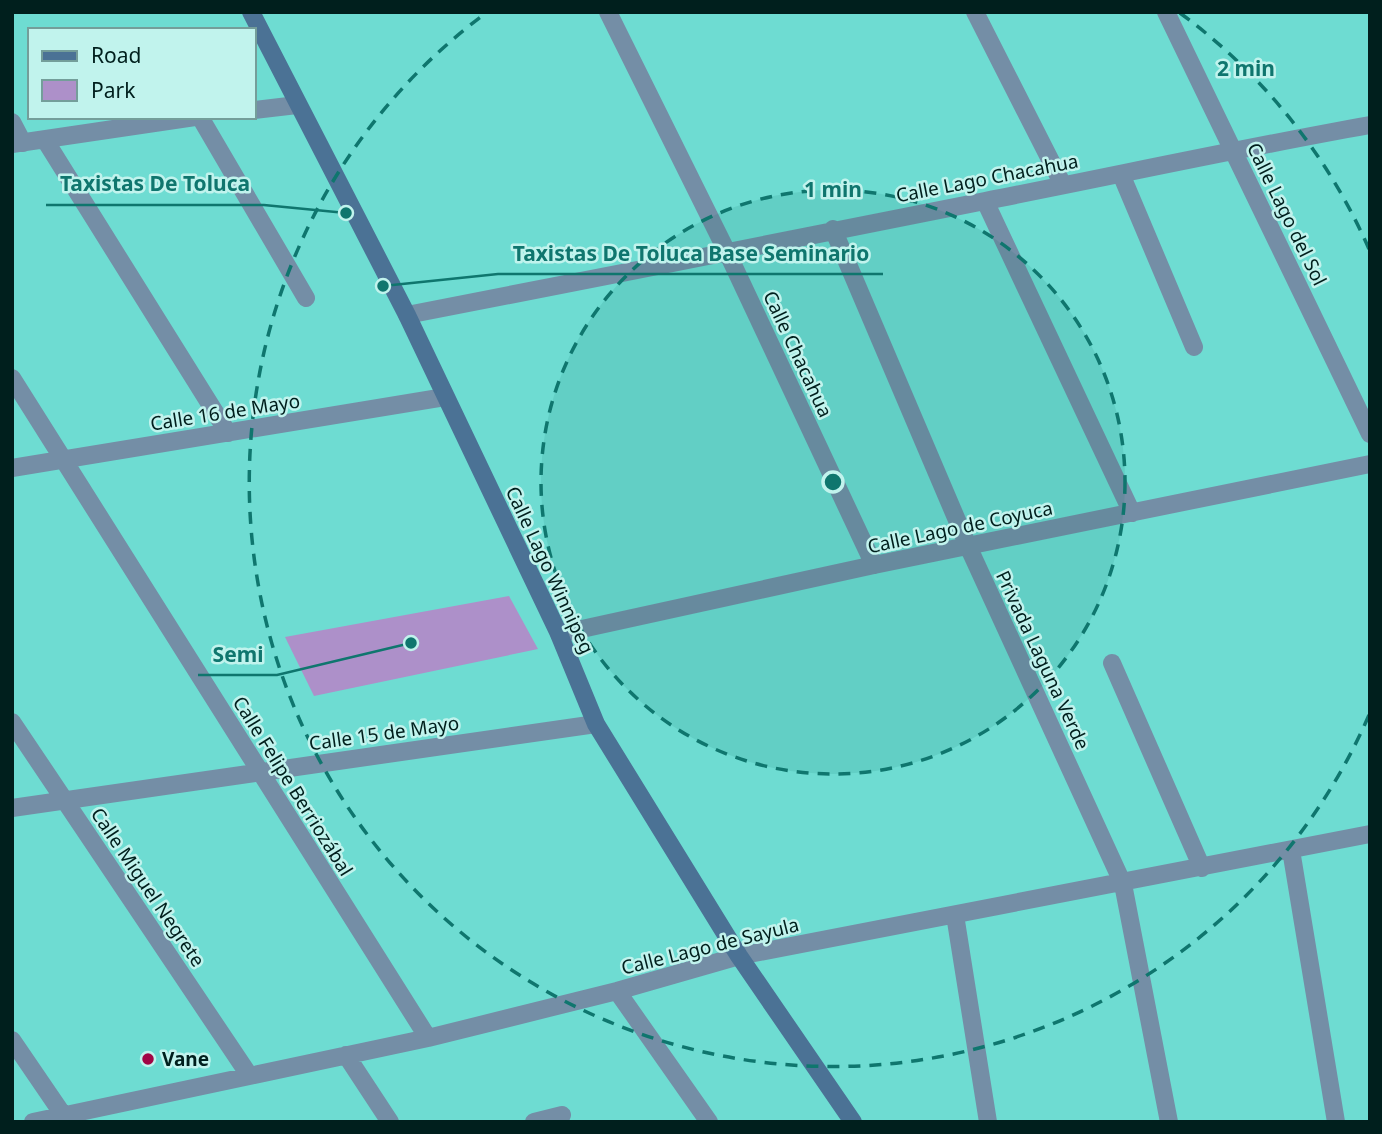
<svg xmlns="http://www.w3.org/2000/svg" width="1382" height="1134" font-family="'Noto Sans',sans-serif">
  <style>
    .green { fill: #ad90c9 }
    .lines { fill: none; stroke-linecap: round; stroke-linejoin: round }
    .minor { stroke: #748ea6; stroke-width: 18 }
    .secondary { stroke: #4b7295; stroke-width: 18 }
    .ring { fill: none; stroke: #0f766e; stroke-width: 3.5; stroke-dasharray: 12 9 }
    .poi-dot { fill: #a10545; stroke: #c1f3ed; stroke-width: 2.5 }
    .labels { text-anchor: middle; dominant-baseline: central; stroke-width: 5; stroke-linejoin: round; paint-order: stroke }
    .street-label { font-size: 19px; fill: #001f1d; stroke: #c1f3ed }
    .poi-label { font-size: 19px; font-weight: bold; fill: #001f1d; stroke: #c1f3ed; text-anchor: start }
    .centre { fill: #0f766e; stroke: #c1f3ed; stroke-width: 3.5 }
    .ring-label { font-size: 21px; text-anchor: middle; font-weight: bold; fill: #0f766e; stroke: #c1f3ed; stroke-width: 5; stroke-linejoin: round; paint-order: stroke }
    .leader { fill: none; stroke: #0f766e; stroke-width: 2.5 }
    .callout-dot { fill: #0f766e; stroke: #c1f3ed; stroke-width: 2.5 }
    .callout-label { font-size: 21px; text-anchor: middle; font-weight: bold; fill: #0f766e; stroke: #c1f3ed; stroke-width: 5; stroke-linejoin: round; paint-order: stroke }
  </style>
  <rect width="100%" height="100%" fill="#6edcd2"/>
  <path class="green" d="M 509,596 L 538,649 L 314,696 L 285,637 Z"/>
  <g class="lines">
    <path class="minor" d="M 608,12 L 728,254 L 874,565
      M 975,12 L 1063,185
      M 1166,12 L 1370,434
      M 254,110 L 297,105
      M 200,117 L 306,298
      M 12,122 L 23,143
      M 45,140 L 228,433
      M 12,144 L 195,117
      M 1121,174 L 1194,347
      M 985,201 L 1132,513
      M 833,229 L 968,546 L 1123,884 L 1169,1122
      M 407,315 C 600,278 792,239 985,201 C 1113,176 1241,148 1370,125
      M 12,378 L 428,1038
      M 12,468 L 445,397
      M 559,634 L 874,565 L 1370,464
      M 1112,663 L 1202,868
      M 12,722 L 249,1075
      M 12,808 L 596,724
      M 1291,850 L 1336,1122
      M 955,915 L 988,1122
      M 617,991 L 709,1122
      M 12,1040 L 68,1122
      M 346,1055 L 390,1122
      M 33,1122 L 428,1038 L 617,991 L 739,956 L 1370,834
      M 534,1122 L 562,1115"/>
    <path class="secondary" d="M 251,12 L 407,315 L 559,634 L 596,724 L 739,956 L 853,1122"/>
  </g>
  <circle cx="833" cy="482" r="292" fill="#0f766e" fill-opacity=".12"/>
  <g class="ring">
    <circle cx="833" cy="482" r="292"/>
    <path d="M1369 715A584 584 0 1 1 486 13M1180 13A584 584 0 0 1 1369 249"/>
  </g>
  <circle class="poi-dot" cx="148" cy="1059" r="7"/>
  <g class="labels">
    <g class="street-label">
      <text transform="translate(987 178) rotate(-11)">Calle Lago Chacahua</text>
      <text transform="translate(1287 214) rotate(64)">Calle Lago del Sol</text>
      <text transform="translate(798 354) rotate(65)">Calle Chacahua</text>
      <text transform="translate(225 412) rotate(-9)">Calle 16 de Mayo</text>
      <text transform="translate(960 527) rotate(-12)">Calle Lago de Coyuca</text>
      <text transform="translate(550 570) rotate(65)">Calle Lago Winnipeg</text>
      <text transform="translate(1043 660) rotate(65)">Privada Laguna Verde</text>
      <text transform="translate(384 733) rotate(-8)">Calle 15 de Mayo</text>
      <text transform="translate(293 786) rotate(58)">Calle Felipe Berriozábal</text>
      <text transform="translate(148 887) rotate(56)">Calle Miguel Negrete</text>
      <text transform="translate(710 946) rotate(-14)">Calle Lago de Sayula</text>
    </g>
    <g class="poi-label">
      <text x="162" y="1059">Vane</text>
    </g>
  </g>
  <circle cx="833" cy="482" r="10" class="centre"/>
  <g class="ring-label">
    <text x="1246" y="76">2 min</text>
    <text x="833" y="197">1 min</text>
  </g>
  <path class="leader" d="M346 213L264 205H46M383 286L498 274H883M411 643L277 675H198"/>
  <g class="callout-dot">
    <circle cx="346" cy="213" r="7"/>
    <circle cx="383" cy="286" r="7"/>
    <circle cx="411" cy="643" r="7"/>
  </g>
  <g class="callout-label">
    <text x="155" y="191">Taxistas De Toluca</text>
    <text x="691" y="261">Taxistas De Toluca Base Seminario</text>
    <text x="238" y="662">Semi</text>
  </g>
  <rect width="1382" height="1134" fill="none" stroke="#001f1d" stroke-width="28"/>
  <rect x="28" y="28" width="228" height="91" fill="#c1f3ed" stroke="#749e9a" stroke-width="2"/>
  <rect x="42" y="51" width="35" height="10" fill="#4b7295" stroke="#749e9a" stroke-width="2"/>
  <text x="91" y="63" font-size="21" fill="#001f1d">Road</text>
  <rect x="42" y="80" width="35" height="21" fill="#ad90c9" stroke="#749e9a" stroke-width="2"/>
  <text x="91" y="98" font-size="21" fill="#001f1d">Park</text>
</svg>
